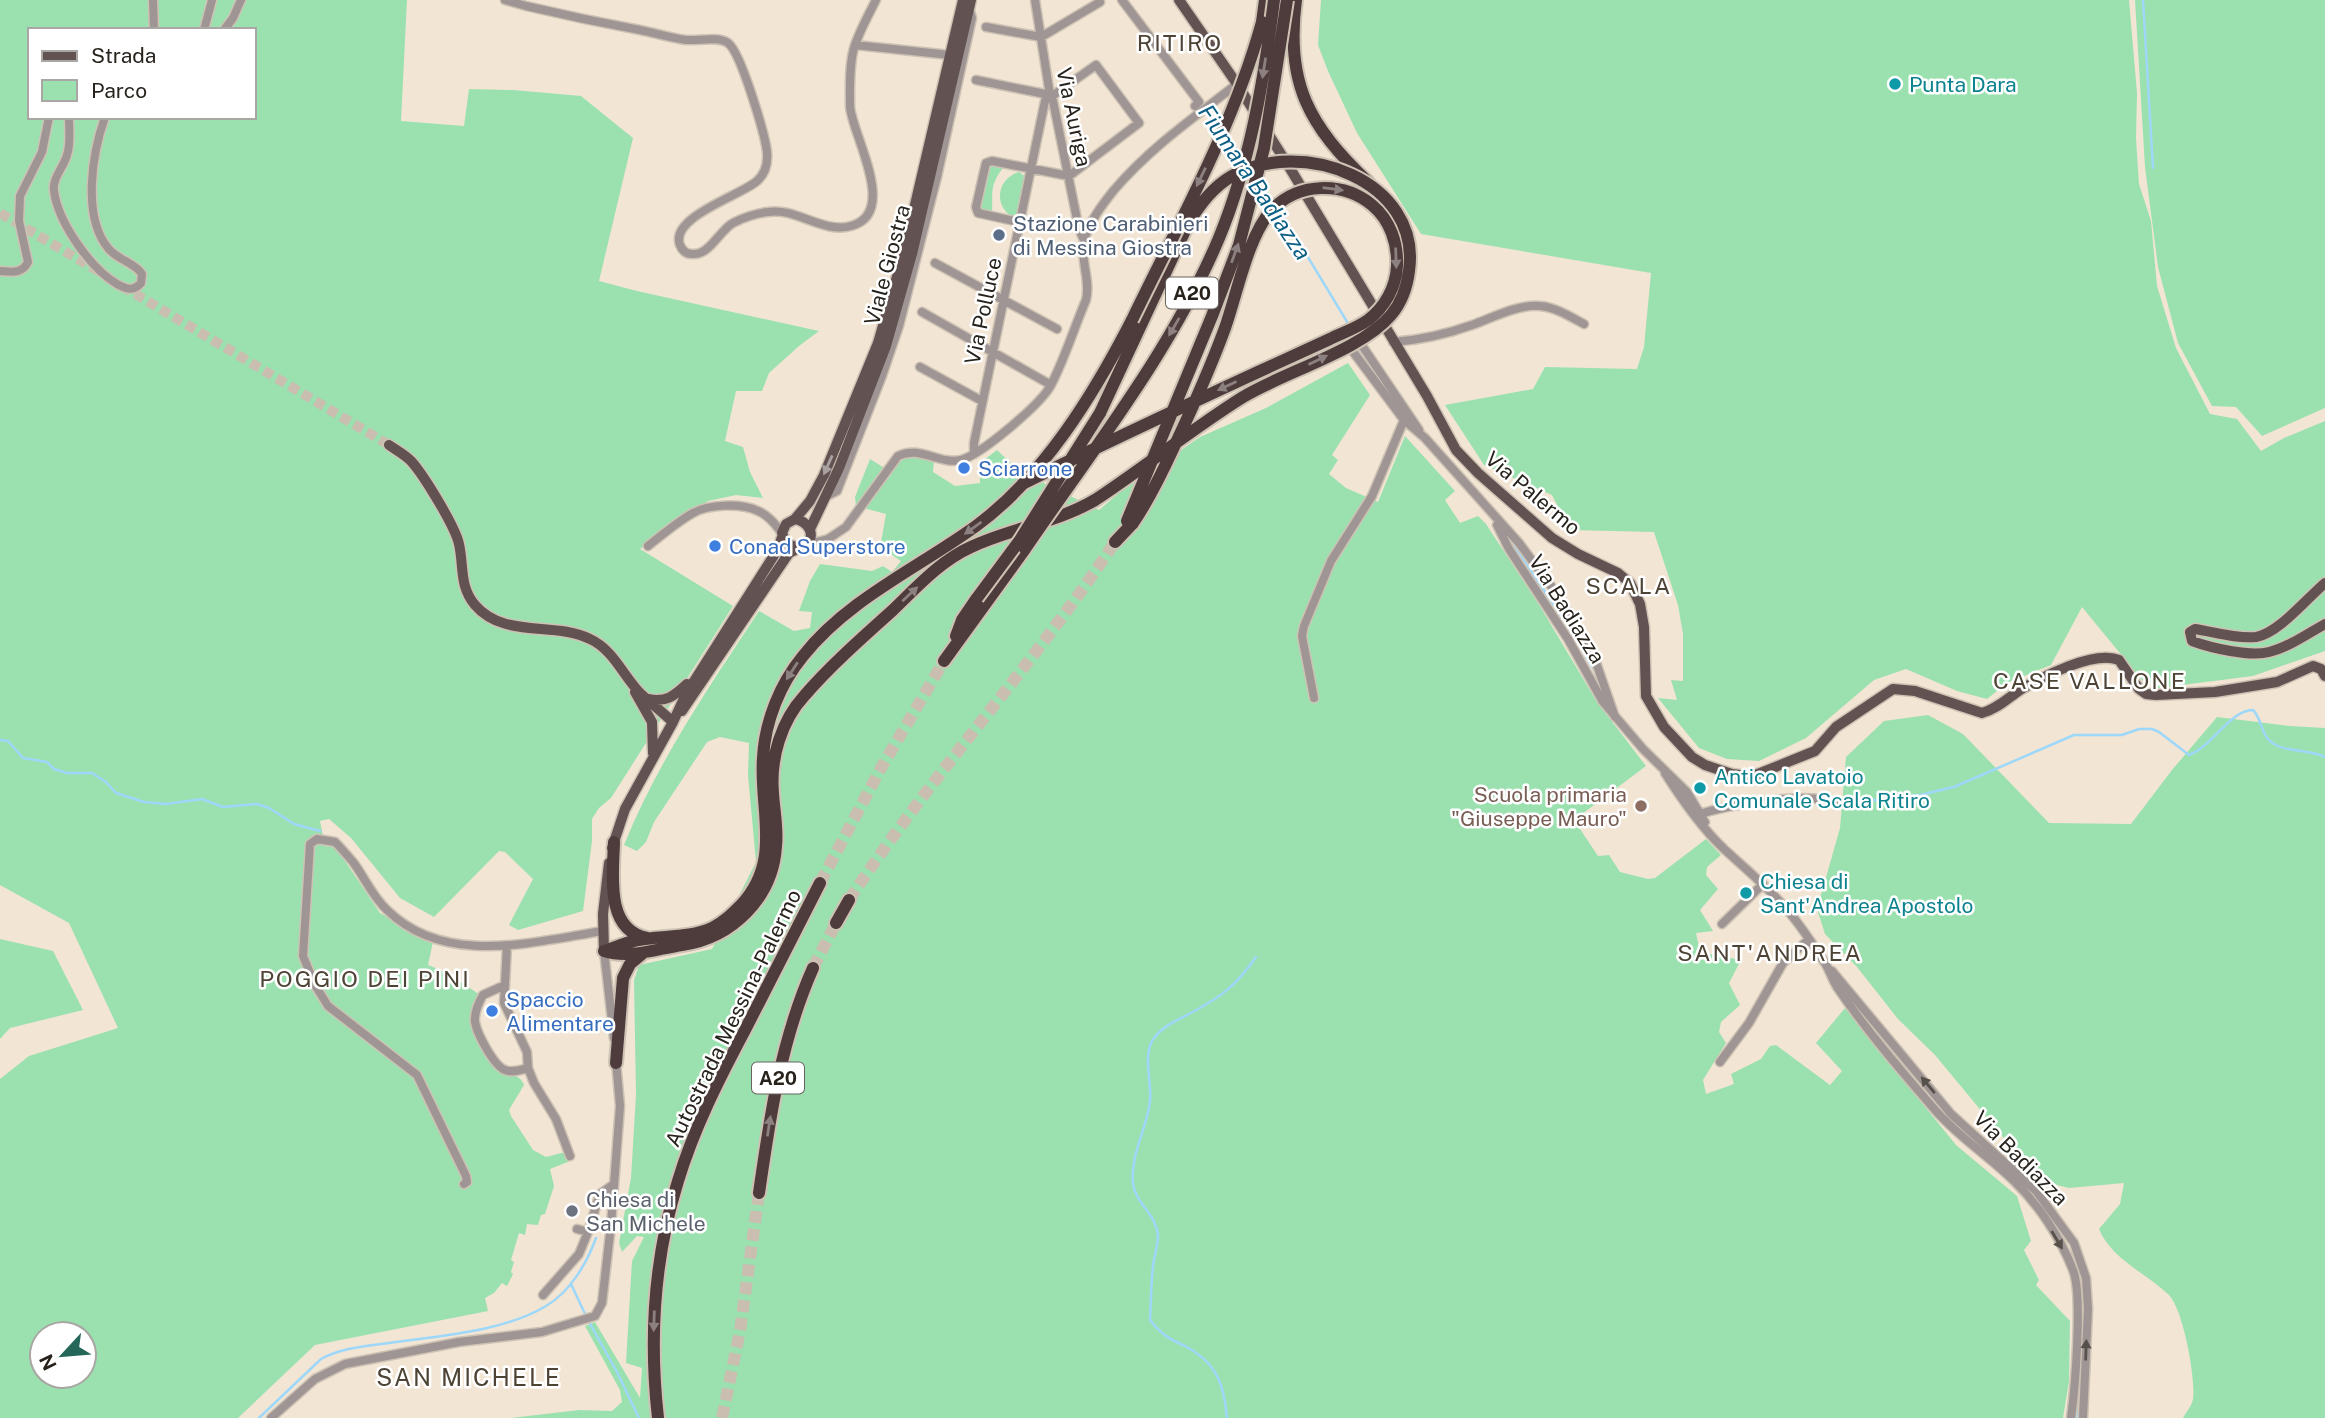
<svg xmlns="http://www.w3.org/2000/svg" width="2325" height="1418" font-family="'Public Sans',sans-serif">
  <style>
    .green { fill: #9be1b0; fill-rule: evenodd }
    .lines { fill: none; stroke-linecap: round; stroke-linejoin: round }
    .stream { stroke: #9dd7f9; stroke-width: 2.5 }
    .major-tunnel { stroke: #c9beaf; stroke-width: 10; stroke-dasharray: 10 5; stroke-linecap: butt }
    .highway-tunnel { stroke: #c9beaf; stroke-width: 12; stroke-dasharray: 12 6; stroke-linecap: butt }
    .minor-casing { stroke: #cdc2b3; stroke-width: 11 }
    .major-casing { stroke: #cdc2b3; stroke-width: 13 }
    .highway-casing { stroke: #cdc2b3; stroke-width: 16 }
    .minor { stroke: #9f9594; stroke-width: 8 }
    .major { stroke: #635252; stroke-width: 10 }
    .highway { stroke: #4e3b3b; stroke-width: 12 }
    .highway-bridge-casing { stroke: #cdc2b3; stroke-width: 16; stroke-linecap: butt }
    .highway-bridge { stroke: #4e3b3b; stroke-width: 12 }
    .oneway { fill: #8c8080 }
    .oneway2 { fill: #a9a0a0 }
    .oneway3 { fill: #57514c }
    .culture-dot { fill: #0f9aa8; stroke: #fff; stroke-width: 2.5 }
    .service-dot { fill: #5c6f8a; stroke: #fff; stroke-width: 2.5 }
    .shop-dot { fill: #3f7fe0; stroke: #fff; stroke-width: 2.5 }
    .education-dot { fill: #8d6e63; stroke: #fff; stroke-width: 2.5 }
    .worship-dot { fill: #6b7280; stroke: #fff; stroke-width: 2.5 }
    .labels { text-anchor: middle; dominant-baseline: central; stroke-width: 5; stroke-linejoin: round; paint-order: stroke }
    .shield { fill: #fff; stroke: #686560; stroke-width: 2 }
    .shield-label { font-size: 19px; font-weight: bold; fill: #27231c }
    .culture-label { font-size: 21px; fill: #0d838f; stroke: #fff; text-anchor: start }
    .street-label { font-size: 21px; fill: #27231c; stroke: #fff }
    .service-label { font-size: 21px; fill: #4e5e75; stroke: #fff; text-anchor: start }
    .shop-label { font-size: 21px; fill: #366cbe; stroke: #fff; text-anchor: start }
    .education-label { font-size: 21px; fill: #785e54; stroke: #fff; text-anchor: end }
    .worship-label { font-size: 21px; fill: #5b616d; stroke: #fff; text-anchor: start }
    .neighbourhood-label { font-size: 23px; letter-spacing: 2px; fill: #4e4436; stroke: #fff }
    .water-label { font-size: 23px; font-style: italic; fill: #0b5f85; stroke: #fff }
    .quarter-label { font-size: 24px; letter-spacing: 2px; fill: #4e4436; stroke: #fff }
  </style>
  <rect width="100%" height="100%" fill="#f2e5d4"/>
  <path class="green" d="M 0,0 L 407,0 L 401,121 L 464,126 L 469,89 L 513,90 L 581,96 L 633,138 L 599,281 L 637,291 L 819,331 L 799,346 L 769,373 L 762,391 L 736,391 L 725,441 L 743,447 L 750,472 L 763,498 L 736,495 L 708,501 L 640,549 L 733,606 L 611,798 L 599,808 L 592,819 L 592,841 L 583,911 L 518,930 L 509,925 L 533,879 L 505,852 L 499,851 L 434,917 L 400,898 L 351,838 L 329,819 L 320,821 L 325,846 L 334,847 L 341,855 L 380,913 L 433,942 L 428,965 C 446,972 464,984 480,995 L 473,1020 L 505,1073 C 514,1075 521,1076 524,1085 L 509,1110 L 511,1116 L 533,1150 L 546,1157 L 565,1152 L 570,1161 L 550,1169 L 554,1186 L 545,1214 L 541,1215 L 538,1225 L 527,1224 L 525,1235 L 519,1233 L 511,1260 L 514,1262 L 511,1272 L 513,1274 L 507,1286 L 502,1283 L 494,1293 L 485,1298 L 488,1311 L 315,1345 L 238,1418 L 0,1418 L 0,1079 L 29,1056 L 118,1028 L 69,923 L 0,885 ZM 30,30 L 254,30 L 254,117 L 30,117 ZM 42,1334 L 84,1334 L 84,1376 L 42,1376 Z
    M 1321,0 L 2129,0 L 2137,93 L 2136,139 L 2139,184 L 2151,221 L 2157,286 L 2176,348 L 2210,414 L 2237,419 L 2261,451 L 2284,438 L 2325,421 L 2325,651 L 2253,676 L 2159,688 L 2142,680 L 2082,607 L 2051,665 L 2007,683 L 1987,699 L 1957,691 L 1906,669 L 1874,680 L 1806,738 L 1759,761 L 1727,759 L 1699,748 L 1658,698 L 1677,700 L 1671,680 L 1683,681 L 1683,634 L 1678,605 L 1654,532 L 1570,530 L 1552,495 L 1484,465 L 1445,405 L 1533,389 L 1545,367 L 1637,369 L 1644,347 L 1651,273 L 1421,234 L 1357,133 L 1328,71 L 1318,45 Z
    M 2135,0 L 2325,0 L 2325,408 L 2262,436 L 2236,407 L 2212,406 L 2178,343 L 2158,267 L 2145,167 Z
    M 992,164 L 1003,168 C 989,186 993,193 992,213 L 980,211 L 978,208 L 988,166 Z
    M 1019,172 L 1026,177 L 1019,213 L 1011,216 C 993,204 998,178 1019,172 Z
    M 1348,363 L 1370,395 L 1332,455 L 1338,460 L 1329,474 L 1346,488 L 1378,502 L 1405,436 L 1455,491 L 1445,500 L 1460,523 L 1478,516 L 1486,524 L 1541,608 L 1597,702 L 1646,766 L 1574,820 L 1598,856 L 1609,855 L 1620,872 L 1648,879 L 1655,878 L 1706,839 L 1721,855 L 1707,867 L 1706,875 L 1718,889 L 1700,910 L 1713,931 L 1696,933 L 1700,952 L 1741,960 L 1729,983 L 1740,1005 L 1721,1022 L 1719,1032 L 1726,1043 L 1703,1080 L 1706,1094 L 1734,1084 L 1731,1074 L 1761,1059 L 1770,1046 L 1776,1045 L 1830,1085 L 1842,1071 L 1816,1043 L 1845,1008 L 1956,1145 L 2017,1196 L 2031,1241 L 2024,1250 L 2039,1280 L 2036,1285 L 2070,1321 L 2069,1381 L 2063,1418 L 511,1418 L 579,1410 L 612,1411 L 622,1402 L 620,1390 L 585,1326 L 595,1322 L 640,1398 L 642,1368 L 626,1363 L 632,1261 L 644,1237 L 637,1236 L 622,1252 L 619,1243 L 631,1178 L 636,1095 L 634,980 L 639,965 L 712,949 L 756,862 L 748,775 L 749,743 L 720,737 L 707,742 L 654,822 L 646,842 L 637,851 L 624,845 C 658,761 709,687 759,611 L 794,631 L 810,628 L 812,612 L 799,611 L 810,581 L 820,564 L 872,571 L 883,566 L 892,572 L 901,561 L 889,553 L 883,553 L 880,548 L 886,514 L 856,506 L 855,497 L 870,459 L 891,472 C 905,452 912,457 934,461 L 933,472 L 955,486 L 980,483 L 980,463 L 997,450 L 1019,471 L 1099,510 L 1119,493 L 1200,437 L 1266,408 Z
    M 1928,715 L 1963,734 L 2049,823 L 2131,824 L 2172,770 L 2217,717 L 2290,726 L 2325,728 L 2325,1418 L 2183,1418 C 2186,1412 2192,1406 2193,1399 C 2196,1379 2183,1309 2169,1295 C 2146,1273 2111,1259 2099,1229 L 2120,1204 L 2124,1183 L 2069,1188 L 2057,1185 L 2027,1166 L 1935,1055 L 1898,1019 L 1857,967 L 1825,934 L 1817,909 L 1840,828 L 1846,757 L 1884,721 Z
    M 0,939 L 53,951 L 83,1010 L 10,1028 L 0,1039 Z"/>
  <g class="lines">
    <path class="stream" d="M 2143,0 L 2153,168
      M 1201,100 L 1219,125
      M 1225,134 L 1242,156
      M 1260,182 L 1274,202
      M 1280,211 L 1349,325
      M 1513,545 L 1565,621 L 1596,673
      M 0,740 L 8,741 L 23,758 L 47,762 L 54,769 L 67,773 L 92,773 L 106,782 L 116,793 L 144,802 L 166,804 L 202,799 L 223,807 L 257,804 L 269,808 L 294,824 L 320,831
      M 1829,797 L 1858,802 L 1920,795 L 1954,787 L 2074,735 L 2122,735 L 2139,729 L 2152,729 L 2159,732 L 2189,755 C 2213,746 2230,710 2253,710 C 2261,718 2261,731 2268,739 C 2281,754 2309,748 2325,757
      M 1867,1019 L 1939,1108 L 1981,1147
      M 2023,1184 L 2032,1195
      M 571,1284 L 586,1316
      M 589,1322 L 617,1372 L 639,1418
      M 2082,1352 L 2083,1285
      M 259,1418 L 321,1359 C 341,1348 366,1346 389,1343 C 437,1336 503,1332 546,1306 C 570,1292 587,1263 596,1238
      M 1227,1418 C 1224,1384 1217,1363 1185,1346 C 1169,1339 1161,1334 1150,1320 C 1151,1302 1151,1284 1153,1266 C 1154,1256 1158,1246 1158,1235 C 1156,1214 1136,1204 1133,1184 C 1130,1154 1147,1129 1150,1101 C 1152,1083 1142,1053 1154,1038 C 1163,1026 1176,1021 1189,1014 C 1221,997 1235,987 1256,957
      M 2077,1418 L 2080,1394"/>
    <path class="major-tunnel" d="M 0,213 L 100,272
      M 122,286 L 389,445"/>
    <path class="highway-tunnel" d="M 820,883 L 881,768 L 944,661
      M 849,900 C 931,775 1033,666 1115,542
      M 813,968 L 836,923
      M 722,1418 L 740,1331 L 759,1193"/>
    <g class="minor-casing">
      <path id="minor" d="M 153,0 L 154,30
        M 505,0 L 526,6 C 564,15 602,23 640,30 C 655,33 671,38 686,40 C 699,41 718,36 728,43 C 741,52 765,135 767,152 C 768,163 765,174 757,181 C 742,195 669,217 680,245 C 682,250 686,254 692,254 C 709,256 719,231 733,223 C 742,218 757,213 768,212 C 795,207 823,234 851,226 C 900,213 851,133 850,106 C 850,88 849,66 854,48 C 859,32 868,16 876,0
        M 1035,0 L 1050,95 L 1053,101 L 1079,229 L 1084,240
        M 1122,0 L 1199,102 L 1195,106
        M 986,27 L 1041,37 L 1100,2
        M 204,30 L 212,0
        M 224,30 L 233,18 L 241,0
        M 855,45 L 950,55
        M 976,80 L 1050,95
        M 69,117 C 69,130 71,144 67,155 C 64,167 52,178 54,191 C 58,222 90,268 117,284 C 126,289 133,292 141,283 L 142,274 C 134,262 117,260 108,248 C 82,216 92,154 105,117
        M 1019,222 L 978,213 L 976,207 L 986,163 L 992,161 L 1069,176 L 1139,123 L 1096,65 L 1055,94 L 1050,95
        M 935,263 L 1057,329
        M 0,271 C 12,272 22,274 28,262 L 19,221 L 20,196 L 42,152 L 49,117
        M 922,312 L 1051,385
        M 1359,338 L 1363,347 L 1419,430
        M 1350,340 L 1354,353 L 1404,420 L 1425,438 L 1519,543 L 1554,590 L 1592,651 L 1615,717
        M 1393,342 C 1420,340 1447,334 1472,325 C 1492,318 1518,304 1540,306 C 1555,307 1571,317 1584,324
        M 920,367 L 982,401
        M 974,454 L 974,443 L 1045,101 L 1050,95
        M 825,497 L 837,491 L 882,376 L 899,326 L 937,177 L 972,18 L 969,8
        M 1497,525 L 1509,549 L 1568,639 L 1603,702 L 1643,749 L 1687,792 L 1705,822
        M 805,545 L 828,539 L 846,527 L 898,456 C 919,445 940,465 961,460 C 982,454 1041,404 1051,385 C 1065,358 1074,328 1086,300 C 1091,280 1080,261 1084,241 C 1089,222 1102,205 1114,190 C 1150,148 1193,118 1237,84
        M 648,546 C 662,535 677,522 693,513 C 709,504 741,503 758,511 C 768,515 775,524 782,533
        M 1314,698 L 1302,636 L 1304,626 L 1331,561 L 1372,496 L 1404,420
        M 1665,773 C 1682,800 1701,827 1724,849 C 1746,869 1769,888 1788,911 C 1802,927 1814,946 1825,963 C 1830,971 1832,979 1837,987 C 1866,1030 1902,1072 1936,1111 C 1960,1138 1990,1157 2015,1182 C 2039,1205 2061,1239 2073,1270 C 2083,1295 2075,1389 2071,1418
        M 1698,815 C 1723,805 1811,791 1834,803
        M 1722,924 L 1763,884
        M 507,946 L 504,1003 L 527,1052 L 528,1068 L 534,1083 L 556,1119 L 570,1156
        M 604,951 L 614,1038
        M 1832,971 L 1951,1114 L 2036,1191 L 2074,1243 L 2086,1278 L 2088,1309 L 2083,1418
        M 505,985 L 483,995 C 479,1002 474,1013 475,1022 C 477,1034 494,1066 505,1070 C 512,1073 521,1070 528,1068
        M 1720,1062 L 1749,1023 L 1783,963 L 1809,939
        M 464,1184 L 467,1182 L 466,1176 L 417,1075 L 328,1006 L 315,985 L 303,956 L 310,844 L 317,839 L 335,842 C 341,848 347,855 353,862 C 365,878 372,896 387,910 C 445,967 532,942 603,931
        M 577,1229 L 588,1232 L 600,1194 L 614,1184
        M 543,1295 L 579,1254 L 588,1232
        M 271,1418 L 315,1379 L 345,1364 L 459,1342 L 542,1332 L 595,1316 L 602,1303 L 611,1225 L 620,1106 L 616,1061"/>
    </g>
    <g class="major-casing">
      <path id="major" d="M 1179,0 L 1237,84 L 1291,170 L 1427,396 L 1456,450 L 1478,473 L 1552,538 L 1578,554 L 1618,573 L 1630,583 L 1640,604 L 1644,627 L 1646,696 L 1664,727 L 1692,757 L 1705,765 L 1732,774 L 1747,776 L 1758,774 L 1815,751 L 1836,727 L 1893,689 L 1915,691 L 1982,713 C 1997,709 2008,698 2020,690 C 2042,677 2094,650 2119,660 L 2139,689 L 2146,694 L 2156,695 L 2215,692 L 2277,682 L 2313,666 L 2321,669 L 2325,676
        M 389,445 C 396,450 404,454 411,461 C 423,474 455,526 459,544 C 464,566 459,586 475,605 C 504,639 554,621 590,639 C 614,650 623,676 641,694 C 651,703 662,712 673,722
        M 795,519 L 810,501 L 824,475 L 878,343 L 904,252 L 963,0
        M 810,529 L 839,468 L 886,346 L 912,254 L 971,0
        M 2325,583 C 2307,598 2279,633 2256,637 C 2236,639 2214,632 2195,629 L 2190,632 L 2192,641 C 2211,648 2250,657 2269,652 C 2289,647 2307,634 2325,624
        M 635,692 L 652,722 L 653,753
        M 648,699 C 666,703 674,696 687,684
        M 682,711 L 789,553 C 794,550 801,548 805,545 C 818,535 807,521 795,519 L 786,524 L 782,533 L 786,543 L 798,548
        M 612,848 L 625,809 L 673,722 L 686,694 L 778,549 L 782,537
        M 604,951 L 603,914 L 609,863"/>
    </g>
    <g class="highway-casing">
      <path id="highway" d="M 1296,0 C 1285,83 1309,126 1368,182
        M 1262,22 L 1265,0
        M 1100,413 L 1189,222
        M 1115,542 L 1133,523
        M 956,636 L 962,620 L 977,598
        M 944,661 L 1025,549
        M 614,842 C 613,875 605,930 647,938
        M 836,923 L 849,900
        M 604,951 C 614,948 624,943 634,941 C 660,935 688,939 712,928 C 724,922 732,914 741,905 C 783,860 759,810 763,758 C 765,721 780,684 803,656 C 848,599 918,568 976,526 C 1044,476 1094,394 1132,320
        M 604,951 C 630,959 656,949 682,945 C 732,938 773,898 776,846 C 778,828 774,811 773,793 C 770,758 781,721 805,695 C 830,666 864,636 893,610 C 917,587 940,561 971,547 C 1011,528 1056,523 1095,500
        M 616,1063 L 623,978 L 630,964 L 642,954
        M 759,1193 C 770,1116 781,1040 813,968
        M 658,1418 C 649,1338 654,1258 678,1181 C 694,1128 719,1079 745,1030 C 770,981 795,932 820,883"/>
    </g>
    <use href="#minor" class="minor"/>
    <use href="#major" class="major"/>
    <use href="#highway" class="highway"/>
    <g class="highway-bridge-casing">
      <path id="highway-bridge" d="M 1132,320 C 1179,223 1233,127 1262,22
        M 1024,483 C 1101,445 1180,408 1258,372 C 1282,361 1306,350 1330,339 C 1342,333 1357,328 1368,320 C 1385,307 1396,287 1397,266 C 1398,243 1390,220 1372,205 C 1343,181 1297,182 1271,211 C 1248,236 1237,294 1225,328 C 1210,369 1192,409 1173,449 C 1161,475 1149,500 1133,523
        M 1095,500 C 1145,467 1192,429 1243,397 C 1284,372 1362,350 1391,315 C 1402,302 1407,287 1409,271 C 1422,180 1301,137 1232,176 C 1213,187 1201,203 1189,222
        M 1127,521 L 1212,316 L 1239,245 L 1264,148 L 1287,0
        M 1025,549 C 1093,449 1172,350 1219,238 C 1250,163 1264,80 1274,0
        M 977,598 L 1020,540 L 1100,413"/>
    </g>
    <use href="#highway-bridge" class="highway-bridge"/>
  </g>
  <defs><path id="oneway-solid" d="M-6-.8H1V-3.2L6.5 0L1 3.2V.8H-6Z" transform="scale(1.75)"/></defs>
  <g class="oneway">
    <use href="#oneway-solid" transform="translate(1264 68) rotate(99)"/>
    <use href="#oneway-solid" transform="translate(1201 177) rotate(116)"/>
    <use href="#oneway-solid" transform="translate(1333 189) rotate(7)"/>
    <use href="#oneway-solid" transform="translate(1235 253) rotate(-70)"/>
    <use href="#oneway-solid" transform="translate(1396 258) rotate(88)"/>
    <use href="#oneway-solid" transform="translate(1174 327) rotate(120)"/>
    <use href="#oneway-solid" transform="translate(1318 360) rotate(-26)"/>
    <use href="#oneway-solid" transform="translate(1227 386) rotate(155)"/>
    <use href="#oneway-solid" transform="translate(973 528) rotate(144)"/>
    <use href="#oneway-solid" transform="translate(910 594) rotate(-43)"/>
    <use href="#oneway-solid" transform="translate(792 671) rotate(123)"/>
    <use href="#oneway-solid" transform="translate(769 1126) rotate(-81)"/>
    <use href="#oneway-solid" transform="translate(654 1321) rotate(92)"/>
  </g>
  <use class="oneway2" href="#oneway-solid" transform="translate(828 465) rotate(114)"/>
  <g class="oneway3">
    <use href="#oneway-solid" transform="translate(1928 1085) rotate(-130)"/>
    <use href="#oneway-solid" transform="translate(2057 1240) rotate(59)"/>
    <use href="#oneway-solid" transform="translate(2086 1350) rotate(-88)"/>
  </g>
  <g class="culture-dot">
    <circle cx="1895" cy="84" r="7"/>
    <circle cx="1700" cy="788" r="7"/>
    <circle cx="1746" cy="893" r="7"/>
  </g>
  <circle class="service-dot" cx="999" cy="235" r="7"/>
  <g class="shop-dot">
    <circle cx="964" cy="468" r="7"/>
    <circle cx="715" cy="546" r="7"/>
    <circle cx="492" cy="1011" r="7"/>
  </g>
  <circle class="education-dot" cx="1641" cy="806" r="7"/>
  <circle class="worship-dot" cx="572" cy="1211" r="7"/>
  <g class="labels">
    <g class="shield">
      <rect x="1166" y="277.5" width="52" height="31" rx="5"/>
      <rect x="752" y="1062.5" width="52" height="31" rx="5"/>
    </g>
    <g class="shield-label">
      <text x="1192" y="293">A20</text>
      <text x="778" y="1078">A20</text>
    </g>
    <g class="culture-label">
      <text x="1909" y="84">Punta Dara</text>
      <text x="1714" y="776">Antico Lavatoio<tspan x="1714" dy="24">Comunale Scala Ritiro</tspan></text>
      <text x="1760" y="881">Chiesa di<tspan x="1760" dy="24">Sant'Andrea Apostolo</tspan></text>
    </g>
    <g class="street-label">
      <text transform="translate(1074 117) rotate(78)">Via Auriga</text>
      <text transform="translate(887 265) rotate(-75)">Viale Giostra</text>
      <text transform="translate(983 311) rotate(-78)">Via Polluce</text>
      <text transform="translate(1533 493) rotate(40)">Via Palermo</text>
      <text transform="translate(1567 609) rotate(58)">Via Badiazza</text>
      <text transform="translate(733 1018) rotate(-64)">Autostrada Messina-Palermo</text>
      <text transform="translate(2021 1158) rotate(45)">Via Badiazza</text>
    </g>
    <g class="service-label">
      <text x="1013" y="223">Stazione Carabinieri<tspan x="1013" dy="24">di Messina Giostra</tspan></text>
    </g>
    <g class="shop-label">
      <text x="978" y="468">Sciarrone</text>
      <text x="729" y="546">Conad Superstore</text>
      <text x="506" y="999">Spaccio<tspan x="506" dy="24">Alimentare</tspan></text>
    </g>
    <g class="education-label">
      <text x="1627" y="794">Scuola primaria<tspan x="1627" dy="24">"Giuseppe Mauro"</tspan></text>
    </g>
    <g class="worship-label">
      <text x="586" y="1199">Chiesa di<tspan x="586" dy="24">San Michele</tspan></text>
    </g>
    <g class="neighbourhood-label">
      <text x="1180" y="42">RITIRO</text>
      <text x="1629" y="585">SCALA</text>
      <text x="2090" y="680">CASE VALLONE</text>
      <text x="1770" y="952">SANT'ANDREA</text>
      <text x="365" y="978">POGGIO DEI PINI</text>
    </g>
    <g class="water-label">
      <text transform="translate(1255 182) rotate(56)">Fiumara Badiazza</text>
    </g>
    <g class="quarter-label">
      <text x="469" y="1377">SAN MICHELE</text>
    </g>
  </g>
  <rect x="28" y="28" width="228" height="91" fill="#ffffff" stroke="#a9a7a4" stroke-width="2"/>
  <rect x="42" y="51" width="35" height="10" fill="#635252" stroke="#a9a7a4" stroke-width="2"/>
  <text x="91" y="63" font-size="21" fill="#27231c">Strada</text>
  <rect x="42" y="80" width="35" height="21" fill="#9be1b0" stroke="#a9a7a4" stroke-width="2"/>
  <text x="91" y="98" font-size="21" fill="#27231c">Parco</text>
  <g transform="translate(63 1355) rotate(244)"><circle r="33" fill="#ffffff" stroke="#a9a7a4" stroke-width="2"/>
  <path d="M0-5L12 26L0 18L-12 26Z" fill="#246758"/>
  <text y="-10" font-size="19" font-weight="bold" text-anchor="middle" fill="#27231c">N</text>
  </g>
</svg>
